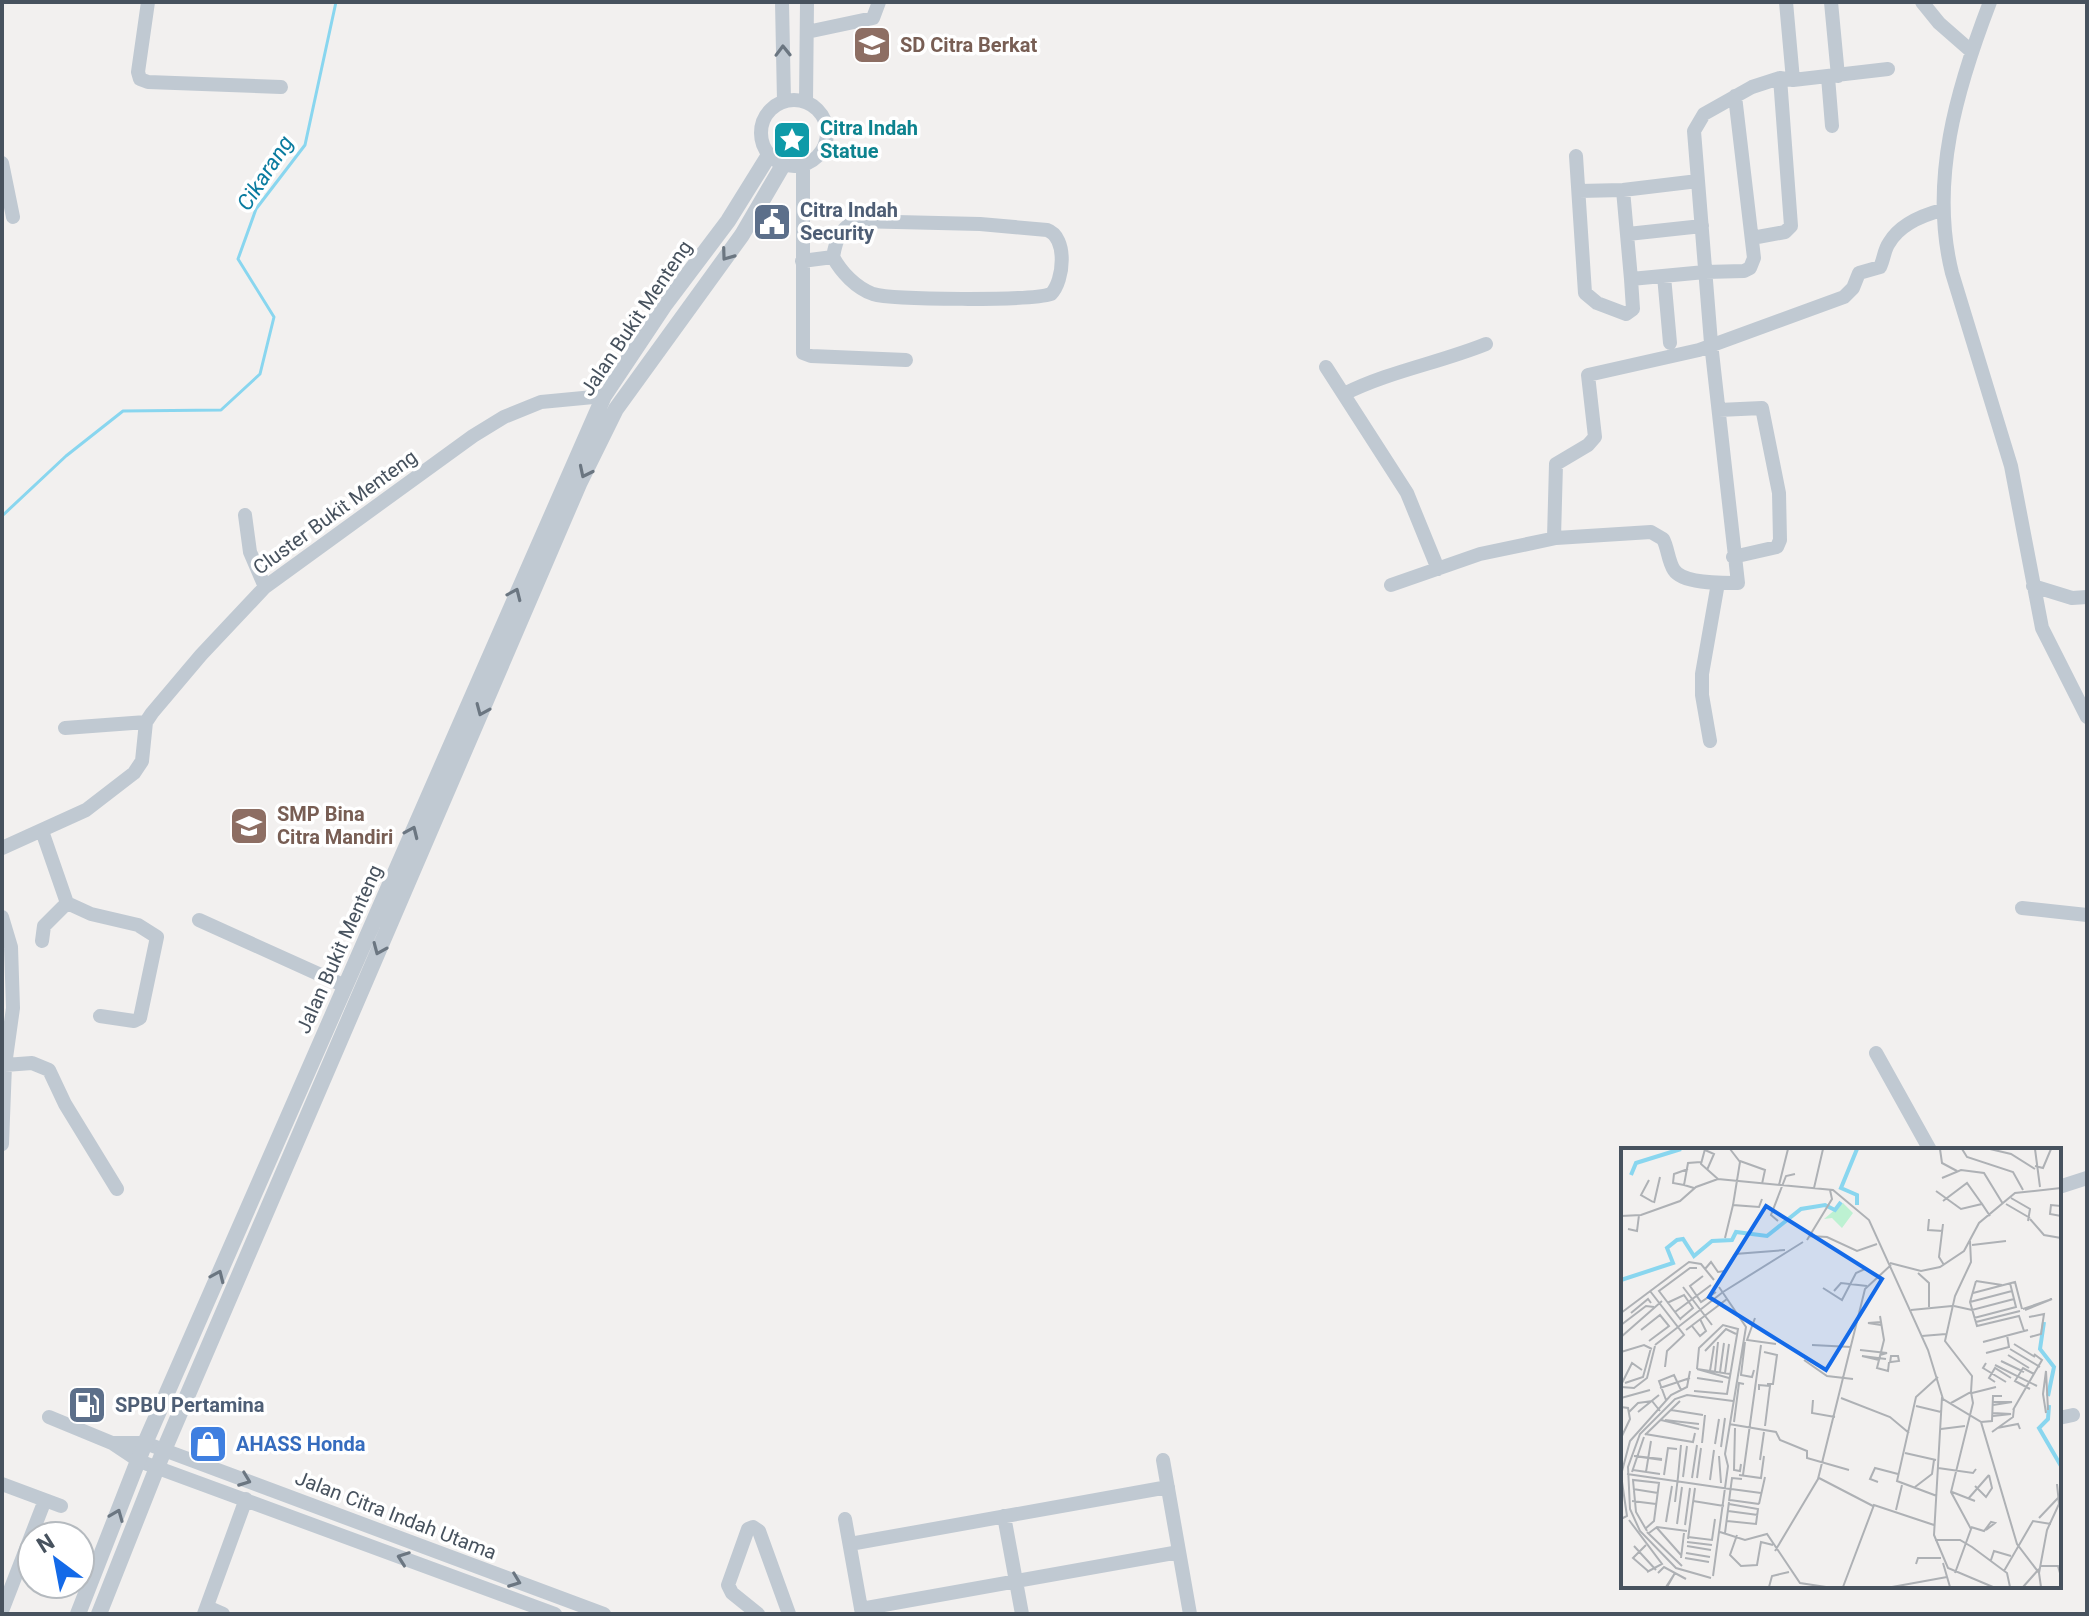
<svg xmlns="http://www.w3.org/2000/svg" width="2089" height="1616" font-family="Roboto,sans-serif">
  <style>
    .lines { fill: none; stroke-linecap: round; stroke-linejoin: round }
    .stream { stroke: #89d6ef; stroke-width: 3 }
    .minor { stroke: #c0c9d2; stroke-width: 14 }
    .tertiary { stroke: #c0c9d2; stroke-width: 16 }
    .oneway { stroke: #6b7681 }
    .labels { text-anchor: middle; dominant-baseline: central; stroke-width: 7; stroke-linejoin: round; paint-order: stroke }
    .education-label { font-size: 20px; font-weight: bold; fill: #785e54; stroke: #fff; text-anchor: start }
    .culture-label { font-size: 20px; font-weight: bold; fill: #0d838f; stroke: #fff; text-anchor: start }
    .service-label { font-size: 20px; font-weight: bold; fill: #4e5e75; stroke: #fff; text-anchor: start }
    .street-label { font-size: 20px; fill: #47525e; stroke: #fff }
    .shop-label { font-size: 20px; font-weight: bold; fill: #366cbe; stroke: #fff; text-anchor: start }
    .water-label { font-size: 22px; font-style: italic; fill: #097b9f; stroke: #fff }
    .inset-river { fill: none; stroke: #89d6ef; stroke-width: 4 }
    .inset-road { fill: none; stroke: #aeb1b5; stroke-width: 2 }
    .view { fill: #146ae8; fill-opacity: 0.15; stroke: #146ae8; stroke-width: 4 }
    .inset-edge { fill: none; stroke: #47525e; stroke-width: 4 }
  </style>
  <rect width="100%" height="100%" fill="#f2f0ef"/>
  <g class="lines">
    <path class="stream" d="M 2,516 L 66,456 L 123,411 L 221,410 L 260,374 L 274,317 L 238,259 L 256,209 L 305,145 L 336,2"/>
    <path class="minor" d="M 148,2 L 138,72 L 140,79 L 148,82 L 281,87
      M 782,2 L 784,101
      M 1831,2 L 1838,76
      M 1922,2 L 1939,23 L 1971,51
      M 1990,2 C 1957,88 1929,181 1952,273 L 2011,466 L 2042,628 L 2087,717
      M 807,32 L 873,18 L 879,2
      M 1828,77 L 1832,126
      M 1793,80 L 1888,69
      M761 133a33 33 0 1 1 66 0a33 33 0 1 1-66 0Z
      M 806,102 L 807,2
      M 1576,156 L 1585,293 L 1597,303 L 1626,314 L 1633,309 L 1631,279
      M 2,163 L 13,217
      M 803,164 L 803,353 L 811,356 L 906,360
      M 1623,190 L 1631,279 L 1705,272 L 1744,271 L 1750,268 L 1754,258 L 1735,96
      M 1579,191 L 1623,190 L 1698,181
      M 1628,234 L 1702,226
      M 1752,238 L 1785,232 L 1791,226 L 1780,78
      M 802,261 L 833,257 C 836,240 839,230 855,221 L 980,224 L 1047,230 C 1068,237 1064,281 1051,294 C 1031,301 893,300 873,294 C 856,288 841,272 833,257
      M 1664,276 L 1670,343
      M 1326,367 L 1407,493 L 1438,569
      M 1344,394 C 1390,371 1439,363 1486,344
      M 1719,410 L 1762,408 L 1779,493 L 1780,540 L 1777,547 L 1733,557
      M 245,515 L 250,552 L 265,587
      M 1554,538 L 1556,464 L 1588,445 L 1595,437 L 1588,375 L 1699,350 L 1844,297 L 1853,288 L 1859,273 L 1880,267 C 1884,259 1884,250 1889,243 C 1900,224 1923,215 1942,210
      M 1391,585 L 1480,554 L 1556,538 L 1651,532 L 1663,539 C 1668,548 1668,561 1674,570 C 1683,584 1722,583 1738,583 L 1711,343 L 1694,131 L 1704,114 L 1752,87 L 1780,78 L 1793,80 L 1786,2
      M 2033,586 L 2072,598 L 2087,597
      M 65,728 L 146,722
      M 1710,741 L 1702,695 L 1702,674 L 1718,583
      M 2,848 L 86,810 L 134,773 L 142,761 L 146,722 L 152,713 L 201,655 L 265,587 L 473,436 L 504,417 L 541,402 L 604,396
      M 67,903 L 91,914 L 138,925 L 157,937 L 140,1018 L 134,1021 L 100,1016
      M 2022,908 L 2087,915
      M 2,917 L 11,947 L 13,1008 L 5,1065 L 2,1144
      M 199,920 L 345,986
      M 42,941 L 44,926 L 67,903 L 42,831
      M 1876,1053 L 1930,1150
      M 5,1065 L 32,1063 L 49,1070 L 65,1104 L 117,1189
      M 2059,1187 L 2087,1178
      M 49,1417 L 112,1443 L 139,1461 L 555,1614
      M 2059,1418 L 2073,1415
      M 113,1443 L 145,1443 L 164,1450 L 604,1614
      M 1163,1460 L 1190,1614
      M 2,1484 L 61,1506
      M 1004,1516 L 1022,1614
      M 845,1519 L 862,1614
      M 850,1544 L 1168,1487
      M 207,1607 L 223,1614
      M 861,1609 L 1179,1552
      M 2,1611 L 45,1500
      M 204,1614 L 246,1499
      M 758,1614 L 732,1593 L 728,1585 L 748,1529 L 753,1527 L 759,1531 L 789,1614"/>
    <path class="tertiary" d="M 78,1614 L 145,1443 L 604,396 L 664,306 L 728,221 L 769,155
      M 99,1614 L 164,1450 L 579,484 L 616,409 L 742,235 L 783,165"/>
  </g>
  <defs><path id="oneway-chevron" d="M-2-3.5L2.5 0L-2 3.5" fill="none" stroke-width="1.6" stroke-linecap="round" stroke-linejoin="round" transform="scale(2)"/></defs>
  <g class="oneway">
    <use href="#oneway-chevron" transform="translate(783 51) rotate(-91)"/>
    <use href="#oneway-chevron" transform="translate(727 255) rotate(126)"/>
    <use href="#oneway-chevron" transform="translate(585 472) rotate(116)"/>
    <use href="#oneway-chevron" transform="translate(515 594) rotate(-66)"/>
    <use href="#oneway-chevron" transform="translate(482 710) rotate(113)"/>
    <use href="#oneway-chevron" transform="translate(412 832) rotate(-66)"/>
    <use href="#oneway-chevron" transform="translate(379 949) rotate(113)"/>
    <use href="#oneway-chevron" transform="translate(218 1276) rotate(-66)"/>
    <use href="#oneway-chevron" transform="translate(245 1480) rotate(21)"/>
    <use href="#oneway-chevron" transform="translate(117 1515) rotate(-68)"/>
    <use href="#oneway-chevron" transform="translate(403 1558) rotate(-160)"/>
    <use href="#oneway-chevron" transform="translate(515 1581) rotate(21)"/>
  </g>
  <defs>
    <g id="school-square" transform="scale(2)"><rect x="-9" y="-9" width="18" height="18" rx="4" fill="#8d6e63" stroke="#fff"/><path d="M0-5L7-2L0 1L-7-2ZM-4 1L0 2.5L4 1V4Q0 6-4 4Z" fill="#fff"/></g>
    <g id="sight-square" transform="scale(2)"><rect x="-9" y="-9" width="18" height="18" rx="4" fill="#0f9aa8" stroke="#fff"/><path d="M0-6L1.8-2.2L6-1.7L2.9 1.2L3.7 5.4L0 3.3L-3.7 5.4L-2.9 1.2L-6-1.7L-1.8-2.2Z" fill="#fff"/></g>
    <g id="civic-square" transform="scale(2)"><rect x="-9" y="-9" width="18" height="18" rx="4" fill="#5c6f8a" stroke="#fff"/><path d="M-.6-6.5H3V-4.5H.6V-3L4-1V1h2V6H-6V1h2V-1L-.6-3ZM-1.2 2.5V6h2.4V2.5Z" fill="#fff"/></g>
    <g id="fuel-square" transform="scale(2)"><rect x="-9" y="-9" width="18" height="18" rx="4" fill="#5c6f8a" stroke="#fff"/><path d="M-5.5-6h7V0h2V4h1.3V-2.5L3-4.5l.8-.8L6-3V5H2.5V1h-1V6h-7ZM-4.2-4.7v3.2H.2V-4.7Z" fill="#fff"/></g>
    <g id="shop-square" transform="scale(2)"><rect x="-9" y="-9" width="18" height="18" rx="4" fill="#3f7fe0" stroke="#fff"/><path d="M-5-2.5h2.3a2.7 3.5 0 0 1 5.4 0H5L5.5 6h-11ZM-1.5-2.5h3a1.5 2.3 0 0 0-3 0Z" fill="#fff"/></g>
  </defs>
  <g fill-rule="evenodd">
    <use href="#school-square" x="872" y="45"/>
    <use href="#sight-square" x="792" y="140"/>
    <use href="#civic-square" x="772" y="222"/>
    <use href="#school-square" x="249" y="826"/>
    <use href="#fuel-square" x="87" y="1405"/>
    <use href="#shop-square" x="208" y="1444"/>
  </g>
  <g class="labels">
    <g class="education-label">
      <text x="900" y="45">SD Citra Berkat</text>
      <text x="277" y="814">SMP Bina<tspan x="277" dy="23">Citra Mandiri</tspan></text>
    </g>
    <g class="culture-label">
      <text x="820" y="128">Citra Indah<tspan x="820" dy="23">Statue</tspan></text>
    </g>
    <g class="service-label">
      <text x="800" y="210">Citra Indah<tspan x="800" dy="23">Security</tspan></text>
      <text x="115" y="1405">SPBU Pertamina</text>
    </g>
    <g class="street-label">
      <text transform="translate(636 318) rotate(-56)">Jalan Bukit Menteng</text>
      <text transform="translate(335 512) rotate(-36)">Cluster Bukit Menteng</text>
      <text transform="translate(339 949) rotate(-66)">Jalan Bukit Menteng</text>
      <text transform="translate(396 1515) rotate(21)">Jalan Citra Indah Utama</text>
    </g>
    <g class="shop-label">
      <text x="236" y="1444">AHASS Honda</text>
    </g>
    <g class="water-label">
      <text transform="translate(265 173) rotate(-57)">Cikarang</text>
    </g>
  </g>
  <g transform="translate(1621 1148)">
    <rect width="440" height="440" fill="#f2f0ef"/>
    <path d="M 222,55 L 232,65 L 221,80 L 211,70 L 203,71 Z" fill="#bdf1d2"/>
    <path class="inset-river" d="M 236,1 L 220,40 L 236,47 L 236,57M 10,27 L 15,15 L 60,1M 0,132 L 52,115 L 46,100 L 56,92 L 62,91 L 73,108 L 91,93 L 111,92 L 115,84 L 146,88 L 180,61 L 204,57 L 214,62 L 220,54M 423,174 L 419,201 L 433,219 L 427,248M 428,257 L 427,271 L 418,280 L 440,318"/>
    <path class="inset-road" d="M 84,1 L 80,16 L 97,31 L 212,42 L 248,72 L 307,202 L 322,251 L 360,274 L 396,396 L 418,425 L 420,439M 109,1 L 119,14 L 112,57 L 138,59 L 141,51M 319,1 L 321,15 L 336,23M 341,1 L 346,9 L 392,24 L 402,42M 369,1 L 390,6 L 414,21M 414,1 L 419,39M 84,2 L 93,6 L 86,22M 119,13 L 144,22 L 141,36M 414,18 L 422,20 L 430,1M 321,30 L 340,22 L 363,25 L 382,56M 28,32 L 20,47 L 32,54M 63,37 L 52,35 L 53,26 L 67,21M 158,37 L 167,1M 73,40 L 63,37 L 67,15 L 80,14M 193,40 L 202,1M 315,43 L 340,61 L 361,56 L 369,68M 390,50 L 409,61 L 407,73M 322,53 L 346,35 L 361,56M 33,55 L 39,29M 385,56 L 409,70M 440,58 L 430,57 L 429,66 L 440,68M 0,68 L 20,67 L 59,53 L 75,39 L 97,31M 308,71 L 307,82 L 322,83M 409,71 L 423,87 L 440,90M 157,73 L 150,67 L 165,28 L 174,26M 322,76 L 318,109 L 323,117M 7,81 L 16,83 L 18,67M 189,88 L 206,89 L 236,103 L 256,96M 104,90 L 112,57M 186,92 L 211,51 L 209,42M 351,97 L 385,93M 269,115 L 300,123 L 319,119 L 343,103 L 358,75 L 394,45 L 440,40M 84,121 L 90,114 L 97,124 L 104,123 L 114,106 L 164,102M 297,125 L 308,135 L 308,159M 82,128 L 69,138 L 80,154 L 95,144M 355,133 L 349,154 L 356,178 L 398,168 L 403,183M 355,133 L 381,137M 62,139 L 91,177M 202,140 L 221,152 L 235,125 L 244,121M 29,143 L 63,187 L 46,203 L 44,219M 213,143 L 220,135 L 246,138M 352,145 L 394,134 L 401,161M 349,154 L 391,143M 46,155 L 63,147 L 72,160 L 59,171M 333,158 L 351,162 L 393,151M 402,161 L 431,151 L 404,162M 290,162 L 331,158M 54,164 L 90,137M 0,165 L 68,114 L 80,116 L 93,132M 10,165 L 27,151 L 30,155M 259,168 L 263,192 L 256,220 L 267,223 L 268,214M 408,169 L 423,166 L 420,186 L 409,189M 134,170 L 126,192 L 155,196M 353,170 L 395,159 L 389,135M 60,172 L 38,143 L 69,120 L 76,120M 260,174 L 247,175 L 260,177M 355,174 L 399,163M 0,177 L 25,158 L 33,159M 71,178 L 79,188 L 85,183 L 79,171M 20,182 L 39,167 L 48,178 L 28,193M 65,182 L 106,151M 301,188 L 325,186M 0,189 L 41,153M 124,194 L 120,227 L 131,229 L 133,222M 362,194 L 407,182M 393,196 L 414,209M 34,197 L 102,144 L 182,94M 191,197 L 230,199M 389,201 L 419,219M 239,202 L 266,205 L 259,207M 84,203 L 105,181 L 115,186M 0,204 L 23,197 L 31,201M 143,204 L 156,207 L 152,236 L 146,236M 365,205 L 388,199 L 386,187M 387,207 L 408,220M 183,212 L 206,228 L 232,231M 258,212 L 241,208 L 265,211M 380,213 L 403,224M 269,215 L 270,208 L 277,208 L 278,213 L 270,214M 365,215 L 362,220 L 385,234M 374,217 L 416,238M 76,221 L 108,230M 76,221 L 109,226M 89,223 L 93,198M 94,223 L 97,194M 99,224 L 103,195M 104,225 L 108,196M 76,230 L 102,234M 374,234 L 368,230 L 374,220 L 390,230M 1,235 L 11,215 L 21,222M 4,235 L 22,229 L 30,200M 0,239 L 13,240 L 26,230 L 34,198M 39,240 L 69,230M 409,241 L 394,233 L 402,220 L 413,226M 138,242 L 138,237 L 149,238 L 144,278M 73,243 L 106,246 L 117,181 L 102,177 L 78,200 L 76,221M 351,245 L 375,239M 321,249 L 313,387 L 327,420 L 372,439M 0,250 L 29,242M 220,250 L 269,269 L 288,285M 45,252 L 38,233 L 53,227 L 60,242M 192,252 L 191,265 L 214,269M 330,255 L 350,244 L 351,228 L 324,193 L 334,148 L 350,114 L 349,93M 372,257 L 391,254 L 372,254M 295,258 L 320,264M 0,259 L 7,260 L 9,271 L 0,290M 50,262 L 82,267M 392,262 L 421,212 L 413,206M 8,264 L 17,255 L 31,253 L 39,263M 17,264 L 38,247M 372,265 L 390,266 L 372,268M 425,265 L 422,246 L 425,223 L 427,262M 40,272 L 78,281M 44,272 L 78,276M 113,274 L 118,235 L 123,236M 360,274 L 371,273 L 372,248 L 381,248M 108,276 L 155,284 L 159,292 L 186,303 L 186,310 L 228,322M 114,280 L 113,322 L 119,323 L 120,316M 376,280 L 397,276 L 399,281M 320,281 L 344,278M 371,284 L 392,269 L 393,260M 24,286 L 72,294 L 74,285M 24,287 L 59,253M 81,295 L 84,267M 94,296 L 98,271M 100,299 L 104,270M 284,305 L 315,312M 98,308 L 100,335M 41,312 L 13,308 L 41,311M 139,312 L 143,284M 317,320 L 352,325 L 355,321M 12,322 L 39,326M 11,324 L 23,289M 25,324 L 30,293M 6,326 L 109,341M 43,327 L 47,300 L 56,301M 118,327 L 140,330 L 143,308M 122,327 L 140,197M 57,329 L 60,297M 62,329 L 66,298M 71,330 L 76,297M 76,330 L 80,300M 198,330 L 252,358M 89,332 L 93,302M 257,334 L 249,331 L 254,320 L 277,326M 354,338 L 365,349 L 371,340 L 368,327M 294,339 L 311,326 L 313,312M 12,341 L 37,345M 110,341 L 140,345M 331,344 L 354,353M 316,348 L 276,333 L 295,249 L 317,229M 347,351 L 368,327M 109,352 L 138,356M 11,353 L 35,356M 72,353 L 103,358M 108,353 L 111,330 L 121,331M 54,354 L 57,329M 138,356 L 144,329M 275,362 L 281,337M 107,363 L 137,367M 418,370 L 437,350M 0,371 L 6,368 L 0,327 L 9,293 L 50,247 L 66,239 L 69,223M 8,372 L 41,416 L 26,424M 106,373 L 135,376 L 137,361 L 108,356M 45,374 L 51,338M 56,376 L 61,339M 64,377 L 69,340M 350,379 L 363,383 L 370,374 L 374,375 L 365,382M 36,380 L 60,407M 24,381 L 33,373 L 38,335M 26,383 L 15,364 L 12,332 L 39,335M 26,384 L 61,418M 99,384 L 124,392 L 146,386 L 179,435 L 205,439M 28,385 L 36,379 L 66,383M 104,385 L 108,354M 116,387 L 109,407 L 120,418 L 136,417 L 140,394 L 152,397M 67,389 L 91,392 L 94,371M 67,391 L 74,340M 314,392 L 339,392 L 351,399 L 386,425 L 389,439M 66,394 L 91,397M 25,397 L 12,410 L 27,423M 13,398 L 35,422M 66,398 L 90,402M 154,403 L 197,331 L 244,141 L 270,117M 65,405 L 89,409M 60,410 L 63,385M 64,410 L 88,414M 370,412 L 373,403 L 390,408M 322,415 L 329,439M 295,416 L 297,410 L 320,410M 420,418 L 437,418 L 439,425M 383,423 L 412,373 L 430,376M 37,425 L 43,419 L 65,431M 334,425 L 350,381 L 330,344 L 352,255 L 350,244M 418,425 L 426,382 L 438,356 L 436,336M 92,428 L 107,318 L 104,306 L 125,179 L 98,139M 90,430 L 55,420 L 19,383 L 9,361 L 7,319 L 19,286 L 54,251 L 66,247 L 112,253M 45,439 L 54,425 L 46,439M 148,439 L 151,428 L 168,424M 222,439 L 253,357 L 313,377M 271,439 L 326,429M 402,439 L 418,421"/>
    <path class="view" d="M 145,58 L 261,131 L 205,222 L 88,149 Z"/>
    <rect width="440" height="440" class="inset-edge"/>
  </g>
  <rect width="2089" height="1616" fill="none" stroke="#47525e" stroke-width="8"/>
  <g transform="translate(56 1560) rotate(328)"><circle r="38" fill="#ffffff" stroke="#b5babf" stroke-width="2"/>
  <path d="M0-6L14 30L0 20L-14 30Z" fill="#146ae8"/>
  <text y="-12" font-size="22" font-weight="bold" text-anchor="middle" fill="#47525e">N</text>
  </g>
</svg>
